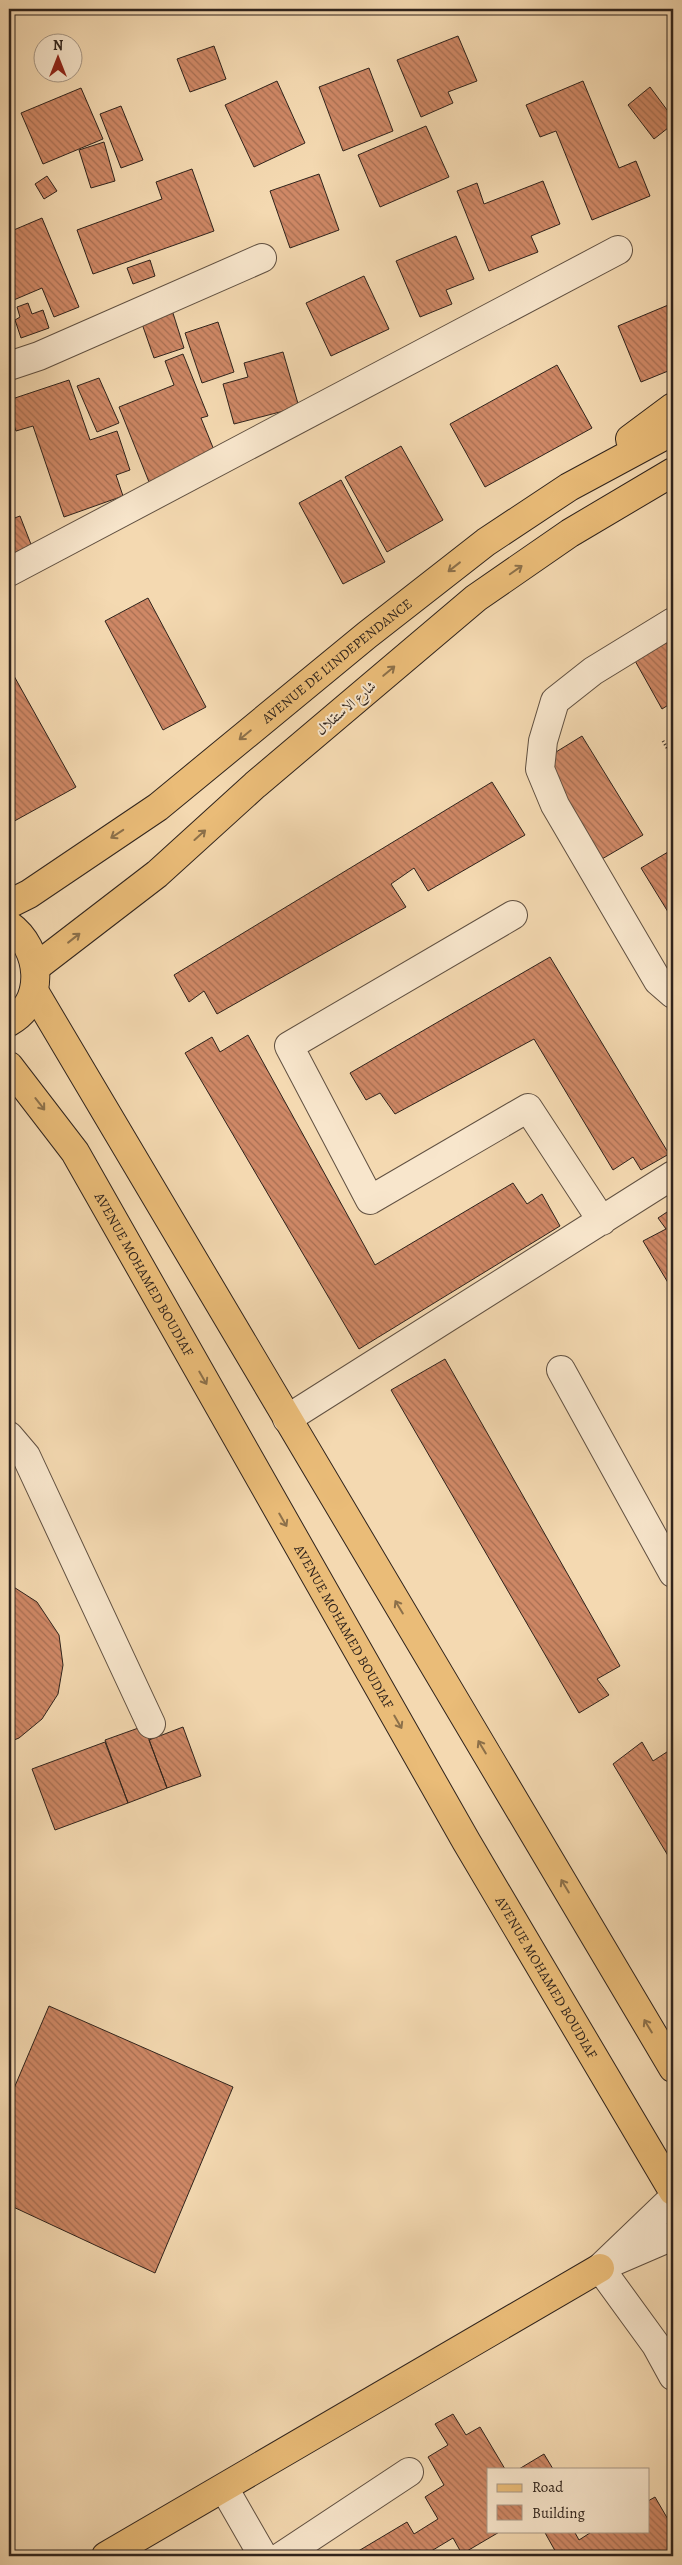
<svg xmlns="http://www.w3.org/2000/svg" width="682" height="2565" font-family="Alegreya,Amiri,serif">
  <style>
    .building { fill: url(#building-back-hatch); stroke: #2f231c }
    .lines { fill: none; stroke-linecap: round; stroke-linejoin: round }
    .minor-casing { stroke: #605041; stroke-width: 30 }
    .major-casing { stroke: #2f231c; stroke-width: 30 }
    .path { stroke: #2f231c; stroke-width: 3; stroke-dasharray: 1 2.5; stroke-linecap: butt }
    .minor { stroke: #f8e6cc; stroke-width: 28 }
    .major { stroke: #eabc78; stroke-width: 28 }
    .oneway { stroke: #8c704a }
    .labels { text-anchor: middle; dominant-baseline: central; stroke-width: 4; stroke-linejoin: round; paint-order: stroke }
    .street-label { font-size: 14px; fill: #2f231c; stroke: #f8e6cc }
  </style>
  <defs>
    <pattern id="building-back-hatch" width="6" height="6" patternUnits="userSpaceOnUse" patternTransform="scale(1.25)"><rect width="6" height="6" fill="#cf8866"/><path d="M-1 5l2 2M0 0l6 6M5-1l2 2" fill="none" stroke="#a86f53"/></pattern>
  </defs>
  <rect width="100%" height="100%" fill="#f4d9b1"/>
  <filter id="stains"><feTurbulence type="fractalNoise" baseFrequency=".004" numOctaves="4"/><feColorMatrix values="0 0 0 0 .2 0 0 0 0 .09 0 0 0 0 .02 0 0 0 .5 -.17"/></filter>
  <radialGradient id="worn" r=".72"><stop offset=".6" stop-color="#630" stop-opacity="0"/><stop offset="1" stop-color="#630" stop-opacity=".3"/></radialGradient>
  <path class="building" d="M 458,36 L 477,81 L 448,92 L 453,103 L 421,117 L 397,60 Z
    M 214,46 L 226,79 L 190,92 L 177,59 Z
    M 369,68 L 393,131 L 343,151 L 319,87 Z
    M 277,81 L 305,143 L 254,167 L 225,105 Z
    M 583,81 L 619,168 L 636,161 L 650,196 L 592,220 L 556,131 L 540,137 L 526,105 Z
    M 650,87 L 673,118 L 673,124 L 654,139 L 628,105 Z
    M 81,88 L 103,139 L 43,164 L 21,113 Z
    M 121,106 L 143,160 L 121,168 L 100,114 Z
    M 426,126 L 449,177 L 380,207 L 358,155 Z
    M 104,142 L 115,181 L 91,188 L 79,150 Z
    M 192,169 L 214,231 L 93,274 L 77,230 L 162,199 L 156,182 Z
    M 319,174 L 339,230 L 290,248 L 270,191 Z
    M 47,176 L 57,191 L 44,199 L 35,184 Z
    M 543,181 L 560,224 L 531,236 L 538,252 L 489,271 L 457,191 L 477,183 L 484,204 Z
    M 42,218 L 79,307 L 54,317 L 42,288 L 9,302 L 9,250 L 14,248 L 9,232 Z
    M 456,236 L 474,279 L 446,290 L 452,304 L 420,317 L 396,261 Z
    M 150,260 L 155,276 L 133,284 L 127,268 Z
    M 364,276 L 389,329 L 331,356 L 306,303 Z
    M 28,303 L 32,314 L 43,310 L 49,328 L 21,338 L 15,320 L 20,317 L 17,307 Z
    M 673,303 L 673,369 L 641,382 L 618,326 Z
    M 172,310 L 184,348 L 154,358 L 141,321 Z
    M 218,322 L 234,372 L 202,383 L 185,333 Z
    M 283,352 L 299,407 L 234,424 L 223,384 L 248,377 L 244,363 Z
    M 183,354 L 208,416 L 201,418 L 216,455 L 149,482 L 119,407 L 174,385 L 165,361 Z
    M 557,365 L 592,428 L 485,487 L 450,424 Z
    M 99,378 L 119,423 L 97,432 L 77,386 Z
    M 69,380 L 90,440 L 117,431 L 130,470 L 116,475 L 123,496 L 64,517 L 33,426 L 16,431 L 9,412 L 9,400 Z
    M 401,446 L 443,520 L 387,552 L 345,477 Z
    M 341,480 L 385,562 L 343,584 L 299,503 Z
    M 20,516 L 34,552 L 9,562 L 9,520 Z
    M 148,598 L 206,707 L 163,730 L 105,621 Z
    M 673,636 L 673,702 L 662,709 L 634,659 Z
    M 14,676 L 76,787 L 9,824 L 9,679 Z
    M 582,736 L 643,835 L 602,859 L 543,760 Z
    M 492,782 L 525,835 L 428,891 L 414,868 L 391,884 L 406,907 L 217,1014 L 204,991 L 189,1002 L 174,975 Z
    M 673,849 L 673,920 L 641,868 Z
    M 550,957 L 669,1154 L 641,1170 L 633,1157 L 613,1170 L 534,1039 L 395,1114 L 380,1093 L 366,1100 L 350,1073 Z
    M 248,1035 L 375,1265 L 513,1183 L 527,1204 L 542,1194 L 560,1226 L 359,1349 L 185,1053 L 212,1037 L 220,1052 Z
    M 673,1208 L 673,1291 L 643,1241 L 666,1229 L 658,1218 Z
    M 445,1359 L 620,1666 L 597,1679 L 609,1695 L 579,1713 L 391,1390 Z
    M 9,1584 L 37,1602 L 59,1635 L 63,1665 L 58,1694 L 42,1719 L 19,1738 L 9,1742 Z
    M 144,1726 L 167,1788 L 128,1803 L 105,1740 Z
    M 183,1727 L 201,1776 L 167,1788 L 149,1740 Z
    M 105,1742 L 128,1803 L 55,1830 L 32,1769 Z
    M 642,1742 L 653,1761 L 673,1748 L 673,1864 L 613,1764 Z
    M 49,2006 L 233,2087 L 155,2273 L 9,2205 L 9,2100 Z
    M 453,2414 L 466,2435 L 480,2427 L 505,2469 L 488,2469 L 488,2531 L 501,2531 L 462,2554 L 453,2538 L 428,2553 L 431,2556 L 350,2556 L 407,2522 L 414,2534 L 438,2519 L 425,2497 L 444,2485 L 428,2457 L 448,2445 L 435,2424 Z
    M 544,2454 L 553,2469 L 519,2469 Z
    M 655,2497 L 673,2528 L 673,2556 L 558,2556 L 544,2531 L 574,2531 L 579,2540 L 593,2531 L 648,2531 L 648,2501 Z"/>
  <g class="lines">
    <g class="minor-casing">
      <path id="minor" d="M 9,366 L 39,356 L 262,258
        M 9,572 L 618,250
        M 673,622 L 593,671 L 555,701 L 543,741 L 540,769 L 555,805 L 658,981 L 673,994
        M 513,915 L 289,1046 L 370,1200 L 528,1108 L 602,1221
        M 561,1370 L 673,1573
        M 287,1419 L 673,1175
        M 9,1436 L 26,1456 L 151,1724
        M 615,2261 L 673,2236
        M 600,2268 L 656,2345 L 673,2376
        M 600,2268 L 673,2198
        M 224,2488 L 263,2556
        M 282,2556 L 409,2472"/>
    </g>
    <g class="major-casing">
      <g id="major">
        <path d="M 630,439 L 673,407"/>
        <path id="s1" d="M 9,904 L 29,894 L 158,807 L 367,635 L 486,542 L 569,487 L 673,431"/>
        <path d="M 9,925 C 41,948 47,1001 9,1022"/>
        <path d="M 36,967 L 157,874 L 255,785 L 476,598 L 570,533 L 673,472"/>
        <path d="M 34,991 L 673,2068"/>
        <path id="s2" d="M 9,1066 L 75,1152 L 466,1841 L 673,2191"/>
        <path d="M 106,2556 L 600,2268"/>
      </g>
    </g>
    <path class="path" d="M 663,741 L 673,758"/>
    <use href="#minor" class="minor"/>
    <use href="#major" class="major"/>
  </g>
  <defs><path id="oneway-shaft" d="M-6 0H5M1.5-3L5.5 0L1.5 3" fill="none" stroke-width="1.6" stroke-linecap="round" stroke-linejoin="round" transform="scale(1.25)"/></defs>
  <g class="oneway">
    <use href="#oneway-shaft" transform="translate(454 567) rotate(142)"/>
    <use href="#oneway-shaft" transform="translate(516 570) rotate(-35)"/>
    <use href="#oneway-shaft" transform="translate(389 671) rotate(-40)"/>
    <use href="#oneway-shaft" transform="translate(245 735) rotate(141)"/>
    <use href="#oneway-shaft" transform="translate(117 834) rotate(147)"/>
    <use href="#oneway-shaft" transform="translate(200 835) rotate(-42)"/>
    <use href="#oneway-shaft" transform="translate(74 938) rotate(-38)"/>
    <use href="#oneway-shaft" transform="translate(40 1104) rotate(52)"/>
    <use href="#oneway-shaft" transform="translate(203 1378) rotate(60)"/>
    <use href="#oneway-shaft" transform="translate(283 1520) rotate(60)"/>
    <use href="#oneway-shaft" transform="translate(399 1607) rotate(-121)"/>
    <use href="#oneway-shaft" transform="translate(398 1722) rotate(60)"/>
    <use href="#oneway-shaft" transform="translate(482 1747) rotate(-121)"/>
    <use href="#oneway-shaft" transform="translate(565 1886) rotate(-121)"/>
    <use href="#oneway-shaft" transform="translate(648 2026) rotate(-121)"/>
  </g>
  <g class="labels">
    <g class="street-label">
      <text stroke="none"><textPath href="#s1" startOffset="409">AVENUE DE L'INDEPENDANCE</textPath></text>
      <text transform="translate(346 708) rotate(-41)">شارع الاستقلال</text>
      <text stroke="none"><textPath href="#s2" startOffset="249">AVENUE MOHAMED BOUDIAF</textPath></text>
      <text stroke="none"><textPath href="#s2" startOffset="654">AVENUE MOHAMED BOUDIAF</textPath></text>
      <text stroke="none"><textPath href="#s2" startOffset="1059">AVENUE MOHAMED BOUDIAF</textPath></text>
    </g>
  </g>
  <rect width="682" height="2565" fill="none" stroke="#f4d9b1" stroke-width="30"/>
  <rect x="10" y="10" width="662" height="2545" fill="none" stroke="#2f231c" stroke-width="2.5"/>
  <rect x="15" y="15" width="652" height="2535" fill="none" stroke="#2f231c"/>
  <rect x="487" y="2468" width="162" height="65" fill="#f8e6cc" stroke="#a89886"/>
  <rect x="497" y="2484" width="25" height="8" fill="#eabc78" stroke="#a89886"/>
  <text x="532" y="2492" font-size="15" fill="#2f231c">Road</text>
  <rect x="497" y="2505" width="25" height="15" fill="url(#building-back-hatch)" stroke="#a89886"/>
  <text x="532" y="2518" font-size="15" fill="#2f231c">Building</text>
  <g transform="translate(58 58)"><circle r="24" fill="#f8e6cc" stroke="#a89886"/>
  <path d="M0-4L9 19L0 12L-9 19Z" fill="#8f2418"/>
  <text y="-8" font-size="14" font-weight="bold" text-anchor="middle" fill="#2f231c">N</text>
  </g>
  <rect width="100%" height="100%" filter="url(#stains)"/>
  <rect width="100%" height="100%" fill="url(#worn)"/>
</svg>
